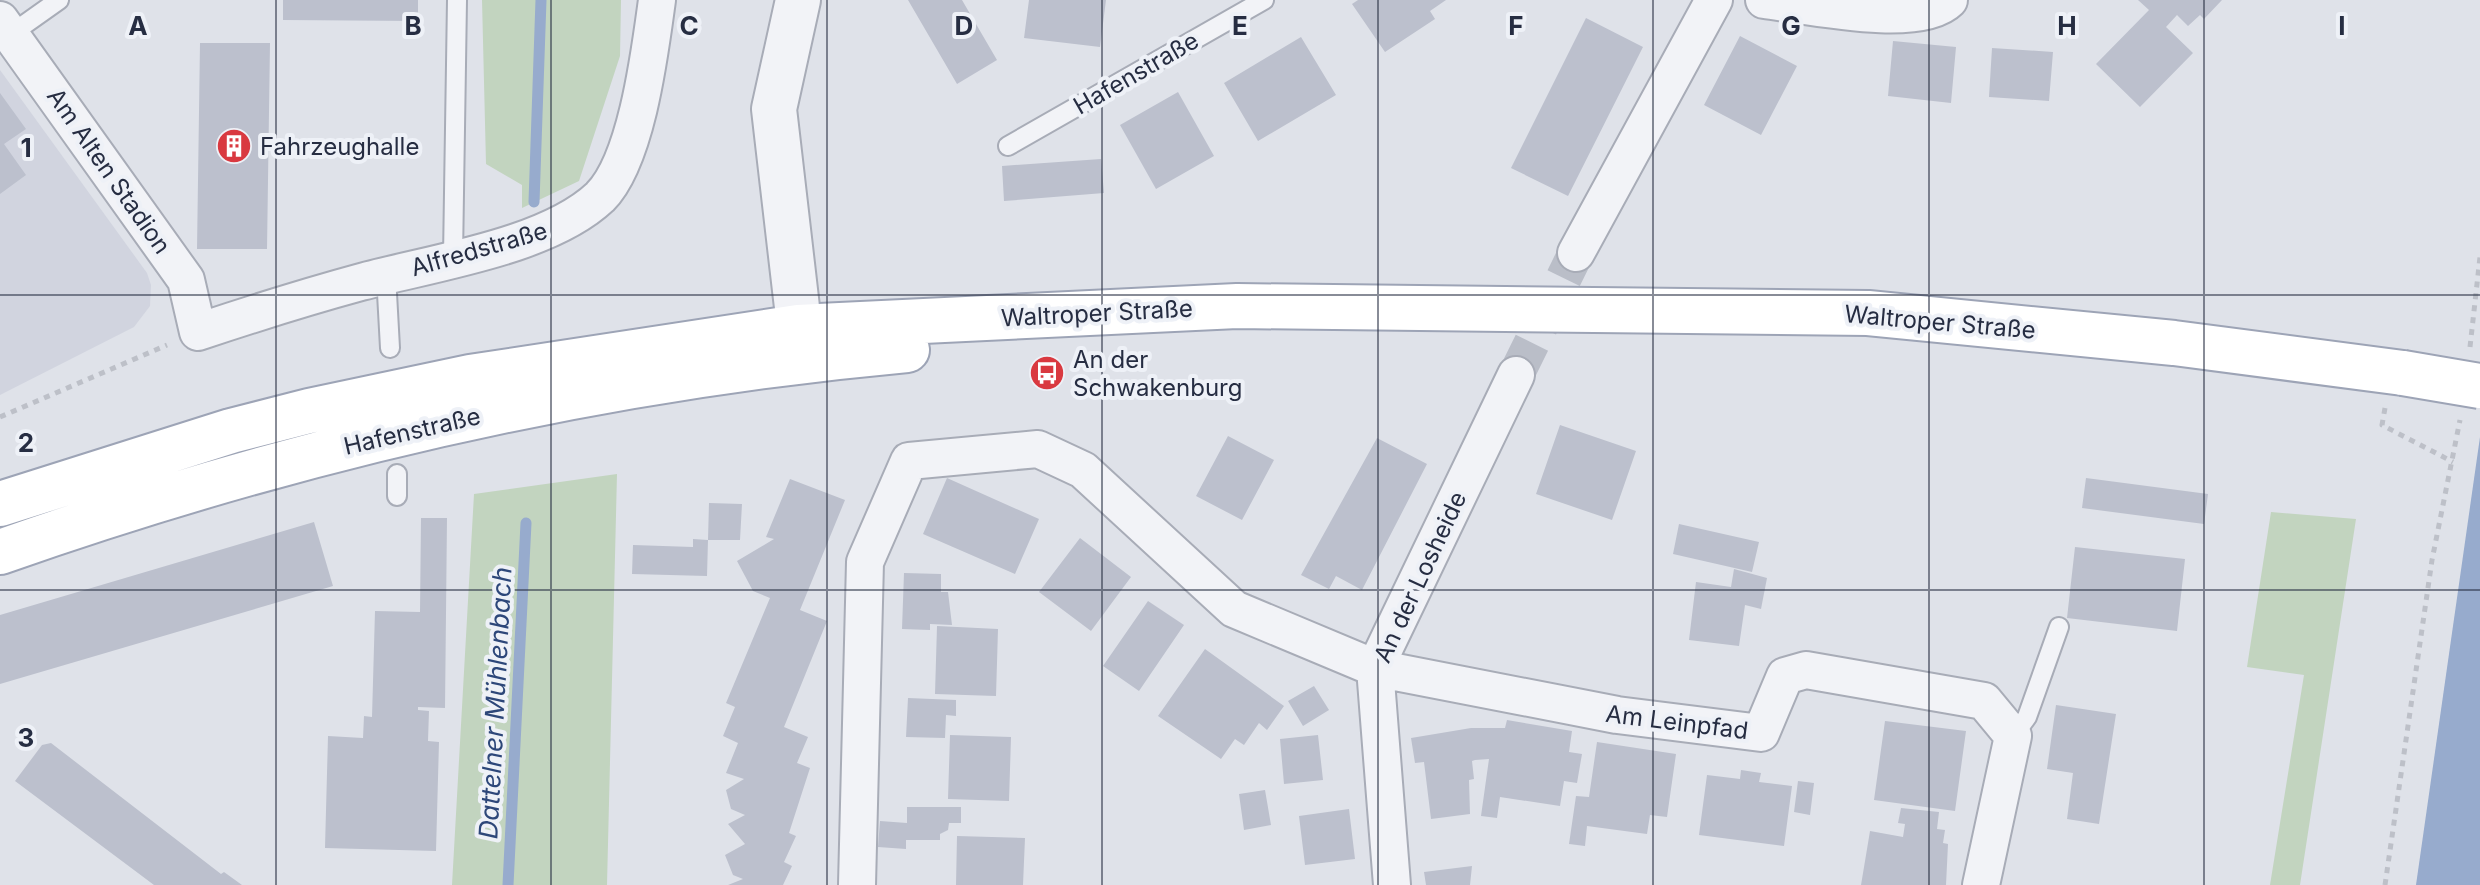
<svg xmlns="http://www.w3.org/2000/svg" width="2480" height="885" font-family="Inter,sans-serif">
  <style>
    .built { fill: #d1d4df }
    .green { fill: #c2d4bf }
    .water { fill: #97abcd }
    .lines { fill: none; stroke-linecap: round; stroke-linejoin: round }
    .stream { stroke: #97abcd; stroke-width: 11 }
    .building { fill: #bcc0cd }
    .minor-tunnel { stroke: #babec8; stroke-width: 36; stroke-dasharray: 36 18; stroke-linecap: butt }
    .service-casing { stroke: #a8acb7; stroke-width: 22 }
    .minor-casing { stroke: #a8acb7; stroke-width: 40 }
    .tertiary-casing { stroke: #a8acb7; stroke-width: 48 }
    .primary-casing { stroke: #9da4b6; stroke-width: 48 }
    .path { stroke: #bdc0c8; stroke-width: 5; stroke-dasharray: 6 6; stroke-linecap: butt }
    .service { stroke: #f2f3f7; stroke-width: 18 }
    .minor { stroke: #f2f3f7; stroke-width: 36 }
    .tertiary { stroke: #f2f3f7; stroke-width: 44 }
    .primary { stroke: #fff; stroke-width: 44 }
    .primary-bridge-casing { stroke: #9da4b6; stroke-width: 48; stroke-linecap: butt }
    .primary-bridge { stroke: #fff; stroke-width: 44 }
    .grid { fill: none; stroke: #262d42; stroke-width: 2; stroke-opacity: 0.55 }
    .labels { text-anchor: middle; dominant-baseline: central; stroke-width: 8; stroke-linejoin: round; paint-order: stroke }
    .street-label { font-size: 24px; fill: #262d42; stroke: #eef1f7 }
    .poi-label { font-size: 24px; fill: #262d42; stroke: #eef1f7; text-anchor: start }
    .water-label { font-size: 26px; font-style: italic; fill: #2d4779; stroke: #eef1f7 }
    .grid-label { font-size: 26px; text-anchor: middle; font-weight: bold; fill: #262d42; stroke: #eef1f7; stroke-width: 8; stroke-linejoin: round; paint-order: stroke }
  </style>
  <rect width="100%" height="100%" fill="#dfe2e9"/>
  <path class="built" d="M 0,70 L 147,273 L 151,285 L 150,306 L 134,327 L 0,395 Z"/>
  <path class="green" d="M 482,0 L 621,0 L 620,56 L 579,181 L 522,208 L 522,185 L 486,164 Z
    M 617,474 L 607,885 L 452,885 L 474,494 Z
    M 2271,512 L 2356,519 L 2300,885 L 2270,885 L 2304,675 L 2247,667 Z"/>
  <path class="water" d="M 2480,437 L 2480,885 L 2416,885 Z"/>
  <g class="lines">
    <path class="stream" d="M 534,202 L 541,0
      M 508,885 L 526,523"/>
  </g>
  <path class="building" d="M 283,0 L 418,0 L 418,21 L 283,20 Z
    M 908,0 L 962,0 L 997,60 L 957,84 Z
    M 1029,0 L 1106,0 L 1100,47 L 1024,38 Z
    M 1358,0 L 1446,0 L 1430,11 L 1435,19 L 1385,52 L 1352,4 Z
    M 2138,0 L 2222,0 L 2204,19 L 2200,15 L 2188,26 L 2177,15 L 2166,27 L 2193,53 L 2140,107 L 2096,64 L 2149,10 Z
    M 1586,18 L 1643,47 L 1568,196 L 1511,168 Z
    M 1740,36 L 1797,66 L 1761,135 L 1704,105 Z
    M 1301,37 L 1336,95 L 1258,141 L 1224,83 Z
    M 1893,41 L 1956,47 L 1951,103 L 1888,96 Z
    M 200,43 L 270,43 L 267,249 L 197,249 Z
    M 1992,48 L 2053,52 L 2049,101 L 1989,97 Z
    M 1178,92 L 1214,156 L 1156,189 L 1120,125 Z
    M 0,93 L 26,129 L 4,144 L 26,175 L 0,194 Z
    M 1101,159 L 1104,193 L 1004,201 L 1002,166 Z
    M 1560,425 L 1636,451 L 1612,520 L 1536,494 Z
    M 1228,436 L 1274,460 L 1242,520 L 1196,496 Z
    M 1377,438 L 1427,464 L 1362,590 L 1336,576 L 1329,589 L 1301,575 Z
    M 947,478 L 1039,519 L 1015,574 L 923,534 Z
    M 2086,478 L 2208,494 L 2204,524 L 2082,508 Z
    M 790,479 L 845,500 L 800,610 L 827,621 L 784,727 L 808,737 L 797,763 L 810,768 L 789,833 L 796,836 L 784,862 L 792,866 L 783,885 L 728,885 L 743,879 L 733,875 L 725,855 L 745,844 L 728,824 L 745,815 L 731,809 L 726,790 L 744,779 L 726,773 L 738,743 L 723,736 L 735,707 L 726,703 L 770,598 L 753,591 L 737,561 L 774,539 L 766,537 Z
    M 709,503 L 742,504 L 740,540 L 708,540 Z
    M 421,518 L 447,518 L 445,708 L 418,707 L 418,710 L 429,711 L 428,741 L 439,742 L 436,851 L 325,848 L 328,736 L 363,738 L 364,716 L 372,717 L 375,611 L 420,612 Z
    M 314,522 L 333,586 L 0,684 L 0,615 Z
    M 1679,524 L 1759,542 L 1752,572 L 1673,554 Z
    M 1080,538 L 1131,577 L 1091,631 L 1039,592 Z
    M 693,539 L 708,540 L 707,576 L 632,574 L 633,545 L 693,547 Z
    M 2075,547 L 2185,559 L 2177,631 L 2067,618 Z
    M 1734,569 L 1767,578 L 1761,609 L 1745,605 L 1739,646 L 1689,640 L 1696,582 L 1731,587 Z
    M 904,573 L 941,574 L 941,592 L 948,592 L 952,625 L 930,624 L 930,630 L 902,629 Z
    M 1148,601 L 1184,625 L 1139,691 L 1103,666 Z
    M 937,626 L 998,629 L 996,696 L 935,694 Z
    M 1205,649 L 1284,706 L 1267,730 L 1259,723 L 1244,745 L 1235,739 L 1221,759 L 1158,716 Z
    M 1314,686 L 1329,710 L 1303,726 L 1288,701 Z
    M 908,698 L 956,700 L 956,716 L 946,715 L 945,738 L 906,737 Z
    M 2056,705 L 2116,714 L 2099,824 L 2067,819 L 2073,773 L 2047,769 Z
    M 1507,720 L 1572,731 L 1569,752 L 1582,754 L 1577,783 L 1564,781 L 1560,806 L 1500,797 L 1497,818 L 1481,816 L 1489,759 L 1475,760 L 1472,761 L 1474,779 L 1469,780 L 1470,814 L 1431,819 L 1424,762 L 1415,763 L 1411,738 L 1471,728 L 1505,728 Z
    M 1885,721 L 1966,731 L 1955,811 L 1874,800 Z
    M 950,735 L 1011,737 L 1009,801 L 948,799 Z
    M 1318,735 L 1323,780 L 1284,784 L 1280,739 Z
    M 1597,742 L 1676,754 L 1667,817 L 1650,815 L 1647,834 L 1587,826 L 1585,846 L 1569,844 L 1576,796 L 1589,797 Z
    M 51,743 L 221,874 L 224,872 L 242,885 L 154,885 L 15,781 L 42,745 Z
    M 1741,770 L 1761,773 L 1759,782 L 1792,786 L 1784,846 L 1699,835 L 1707,775 L 1740,779 Z
    M 1798,781 L 1814,783 L 1810,815 L 1794,812 Z
    M 1265,790 L 1271,825 L 1244,830 L 1239,794 Z
    M 907,807 L 961,807 L 961,823 L 949,823 L 948,830 L 940,834 L 940,840 L 906,840 L 906,849 L 878,847 L 880,821 L 907,823 Z
    M 1901,808 L 1939,812 L 1937,829 L 1945,830 L 1943,843 L 1948,844 L 1946,885 L 1861,885 L 1870,831 L 1903,837 L 1905,824 L 1898,823 Z
    M 1349,809 L 1355,859 L 1305,865 L 1299,816 Z
    M 957,836 L 1025,838 L 1023,885 L 956,885 Z
    M 1472,866 L 1470,885 L 1426,885 L 1424,872 Z"/>
  <g class="lines">
    <path class="minor-tunnel" d="M 1516,375 L 1576,253"/>
    <g class="service-casing">
      <path id="service" d="M 11,34 L 59,0
        M 1008,146 L 1264,0
        M 453,257 L 457,0
        M 386,275 L 390,348
        M 397,474 L 397,496
        M 2013,736 L 2027,717 L 2059,627"/>
    </g>
    <g class="minor-casing">
      <path id="minor" d="M 1764,0 C 1806,5 1919,30 1949,0
        M 0,20 L 186,280 L 198,332 C 252,314 306,297 361,282 C 431,263 547,247 600,197 C 637,160 650,51 657,0
        M 1576,253 L 1714,0
        M 857,885 L 865,562 L 909,461 L 1038,449 L 1083,470 L 1234,609 L 1375,668 L 1617,715 L 1761,733 L 1785,676 L 1806,670 L 1984,701 L 2013,736 L 1981,885
        M 1392,885 L 1375,668 L 1516,375"/>
    </g>
    <g class="tertiary-casing">
      <path id="tertiary" d="M 798,0 L 774,109 L 803,359"/>
    </g>
    <g class="primary-casing">
      <path id="primary" d="M 0,504 L 231,431 L 309,411 L 470,377 L 798,327 L 1237,306 L 1868,313 L 2174,343 L 2403,373
        M 0,552 C 293,449 598,378 907,350"/>
    </g>
    <path class="path" d="M 2470,347 L 2480,257
      M 2385,408 L 2382,425 L 2453,462
      M 0,417 L 167,345
      M 2385,885 L 2432,560 L 2460,420"/>
    <use href="#service" class="service"/>
    <use href="#minor" class="minor"/>
    <use href="#tertiary" class="tertiary"/>
    <use href="#primary" class="primary"/>
    <g class="primary-bridge-casing">
      <path id="primary-bridge" d="M 2403,373 L 2480,386"/>
    </g>
    <use href="#primary-bridge" class="primary-bridge"/>
  </g>
  <path class="grid" d="M 276,0 L 276,885M 551,0 L 551,885M 827,0 L 827,885M 1102,0 L 1102,885M 1378,0 L 1378,885M 1653,0 L 1653,885M 1929,0 L 1929,885M 2204,0 L 2204,885M 0,295 L 2480,295M 0,590 L 2480,590"/>
  <defs>
    <g id="building-disc" transform="scale(1.8)"><circle r="9.5" fill="#d93940" stroke="#eef1f7"/><path d="M-4-6H4V6H1V3H-1V6H-4ZM-2.5-4.3h1.7v1.8h-1.7ZM.8-4.3h1.7v1.8H.8ZM-2.5-1h1.7V.8h-1.7ZM.8-1h1.7V.8H.8Z" fill="#fff"/></g>
    <g id="bus-disc" transform="scale(1.8)"><circle r="9.5" fill="#d93940" stroke="#eef1f7"/><path d="M-5-6H5V4H4V6H2V4H-2V6H-4V4H-5ZM-3.5-4V0h7V-4ZM-3.5 1.2v1.5H-2V1.2ZM2 1.2v1.5H3.5V1.2Z" fill="#fff"/></g>
  </defs>
  <g fill-rule="evenodd">
    <use href="#building-disc" x="234" y="146"/>
    <use href="#bus-disc" x="1047" y="373"/>
  </g>
  <g class="labels">
    <g class="street-label">
      <text transform="translate(1136 73) rotate(-30)">Hafenstraße</text>
      <text transform="translate(109 171) rotate(55)">Am Alten Stadion</text>
      <text transform="translate(479 249) rotate(-16)">Alfredstraße</text>
      <text transform="translate(1097 313) rotate(-3)">Waltroper Straße</text>
      <text transform="translate(1940 322) rotate(5)">Waltroper Straße</text>
      <text transform="translate(412 431) rotate(-13)">Hafenstraße</text>
      <text transform="translate(1420 577) rotate(-65)">An der Losheide</text>
      <text transform="translate(1677 722) rotate(7)">Am Leinpfad</text>
    </g>
    <g class="poi-label">
      <text x="260" y="146">Fahrzeughalle</text>
      <text x="1073" y="359">An der<tspan x="1073" dy="28">Schwakenburg</tspan></text>
    </g>
    <g class="water-label">
      <text transform="translate(495 703) rotate(-87)">Dattelner Mühlenbach</text>
    </g>
  </g>
  <g class="grid-label">
    <text x="138" y="35">A</text>
    <text x="413" y="35">B</text>
    <text x="689" y="35">C</text>
    <text x="964" y="35">D</text>
    <text x="1240" y="35">E</text>
    <text x="1516" y="35">F</text>
    <text x="1791" y="35">G</text>
    <text x="2067" y="35">H</text>
    <text x="2342" y="35">I</text>
    <text x="26" y="157">1</text>
    <text x="26" y="452">2</text>
    <text x="26" y="747">3</text>
  </g>
</svg>
